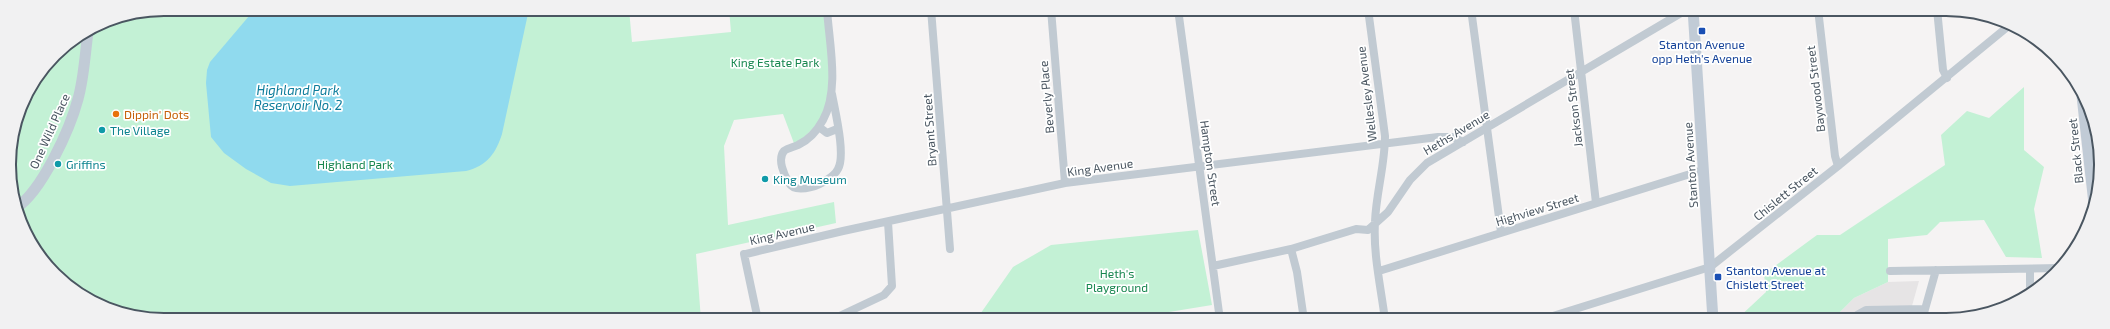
<svg xmlns="http://www.w3.org/2000/svg" width="2110" height="329" font-family="'Exo 2',sans-serif">
  <style>
    .education { fill: #e6e4e5 }
    .green { fill: #c3f1d5 }
    .water { fill: #90daee }
    .lines { fill: none; stroke-linecap: round; stroke-linejoin: round }
    .street { stroke: #c1cad2; stroke-width: 8 }
    .secondary { stroke: #c1cbd6; stroke-width: 11 }
    .transit-dot { fill: #1a4fb4; stroke: #fff; stroke-width: 1.5 }
    .food-dot { fill: #e8710a; stroke: #fff; stroke-width: 1.5 }
    .culture-dot { fill: #0f9aa8; stroke: #fff; stroke-width: 1.5 }
    .labels { text-anchor: middle; dominant-baseline: central; stroke-width: 3.5; stroke-linejoin: round; paint-order: stroke }
    .transit-label { font-size: 12px; fill: #164399; stroke: #fff }
    .park-label { font-size: 12px; fill: #17864f; stroke: #fff }
    .street-label { font-size: 12px; fill: #4a5661; stroke: #fff }
    .food-label { font-size: 12px; fill: #c56008; stroke: #fff; text-anchor: start }
    .culture-label { font-size: 12px; fill: #0d838f; stroke: #fff; text-anchor: start }
    .water-label { font-size: 13px; font-style: italic; fill: #0c7c9b; stroke: #fff }
    .rim { fill: none; stroke: #4a5661; stroke-width: 2 }
  </style>
  <rect width="100%" height="100%" fill="#f5f3f3"/>
  <path class="education" d="M 1919,281 L 1908,320 L 1832,320 L 1854,298 L 1888,282 Z"/>
  <path class="green" d="M 164,9 L 629,9 L 632,42 L 731,32 L 729,9 L 827,9 L 832,75 L 824,118 L 795,146 L 783,114 L 734,120 L 724,146 L 728,225 L 834,202 L 836,223 L 696,254 L 701,320 L 154,320 L 96,304 L 48,267 L 17,215 L 9,155 L 21,105 L 55,54 L 105,21 Z
    M 2024,87 L 2024,150 L 2044,167 L 2034,209 L 2042,258 L 2006,257 L 1984,220 L 1940,222 L 1927,235 L 1888,239 L 1888,282 L 1854,298 L 1832,320 L 1736,320 L 1766,292 L 1764,274 L 1817,235 L 1840,235 L 1945,165 L 1941,135 L 1967,111 L 1989,118 Z
    M 1198,230 L 1212,305 L 1120,320 L 976,320 L 1013,267 L 1051,245 Z"/>
  <path class="water" d="M 255,9 L 529,9 L 502,134 C 496,153 487,166 466,171 L 290,186 L 271,183 L 246,169 L 224,153 L 211,137 L 206,83 L 207,70 L 210,62 Z"/>
  <g class="lines">
    <path class="street" d="M 827,9 C 829,43 840,89 823,120 C 817,131 809,140 798,145 C 794,147 788,148 784,151 C 777,159 784,175 789,183 C 793,190 803,189 811,187 C 820,185 834,177 838,169 C 846,155 835,111 832,94
      M 931,9 L 950,249
      M 1051,9 L 1065,183
      M 1178,9 L 1220,320
      M 1368,9 L 1385,136 C 1385,165 1376,193 1375,222 C 1373,254 1381,288 1385,320
      M 1471,9 L 1501,232
      M 1574,9 L 1596,203
      M 1818,9 L 1835,156 L 1838,166
      M 1937,9 L 1943,70 L 1947,78
      M 819,127 L 827,133 L 837,129
      M 2089,158 L 2098,154
      M 1291,249 L 1297,272 L 1304,320
      M 1213,266 L 1291,249 L 1356,229 L 1368,230 L 1388,212 L 1410,180 L 1427,163 L 1681,13 L 1693,12
      M 1379,271 L 1703,170
      M 1890,271 L 2060,268
      M 2030,292 L 2030,269
      M 758,320 L 744,254 L 746,254 L 843,231 L 1065,183 L 1438,137 L 1452,137 L 1463,142
      M 831,320 L 884,295 L 892,286 L 888,222
      M 1540,320 L 1710,267 L 1838,166 L 2011,24
      M 1856,320 L 1857,315 L 1866,310 L 1925,309
      M 1922,320 L 1936,270"/>
    <path class="secondary" d="M 1693,9 L 1713,320
      M 2082,96 L 2094,204
      M 16,208 C 42,191 70,129 78,99 C 84,78 85,54 88,32"/>
  </g>
  <g class="transit-dot">
    <rect x="1698" y="27" width="8" height="8" rx="2"/>
    <rect x="1714" y="273" width="8" height="8" rx="2"/>
  </g>
  <circle class="food-dot" cx="116" cy="114" r="4"/>
  <g class="culture-dot">
    <circle cx="102" cy="130" r="4"/>
    <circle cx="58" cy="164" r="4"/>
    <circle cx="765" cy="179" r="4"/>
  </g>
  <g class="labels">
    <g class="transit-label">
      <text x="1702" y="44">Stanton Avenue<tspan x="1702" dy="14">opp Heth's Avenue</tspan></text>
      <text x="1726" y="270" text-anchor="start">Stanton Avenue at<tspan x="1726" dy="14">Chislett Street</tspan></text>
    </g>
    <g class="park-label">
      <text x="775" y="62">King Estate Park</text>
      <text x="355" y="164">Highland Park</text>
      <text x="1117" y="273">Heth's<tspan x="1117" dy="14">Playground</tspan></text>
    </g>
    <g class="street-label">
      <text transform="translate(1815 89) rotate(-97)">Baywood Street</text>
      <text transform="translate(1366 94) rotate(-97)">Wellesley Avenue</text>
      <text transform="translate(1046 97) rotate(-95)">Beverly Place</text>
      <text transform="translate(1573 108) rotate(-97)">Jackson Street</text>
      <text transform="translate(929 130) rotate(-94)">Bryant Street</text>
      <text transform="translate(49 131) rotate(-66)">One Wild Place</text>
      <text transform="translate(1456 132) rotate(-31)">Heths Avenue</text>
      <text transform="translate(2075 151) rotate(-96)">Black Street</text>
      <text transform="translate(1211 163) rotate(82)">Hampton Street</text>
      <text transform="translate(1690 165) rotate(-94)">Stanton Avenue</text>
      <text transform="translate(1100 167) rotate(-8)">King Avenue</text>
      <text transform="translate(1785 193) rotate(-39)">Chislett Street</text>
      <text transform="translate(1537 209) rotate(-17)">Highview Street</text>
      <text transform="translate(782 233) rotate(-13)">King Avenue</text>
    </g>
    <g class="food-label">
      <text x="124" y="114">Dippin' Dots</text>
    </g>
    <g class="culture-label">
      <text x="110" y="130">The Village</text>
      <text x="66" y="164">Griffins</text>
      <text x="773" y="179">King Museum</text>
    </g>
    <g class="water-label">
      <text x="298" y="90">Highland Park<tspan x="298" dy="15">Reservoir No. 2</tspan></text>
    </g>
  </g>
  <path d="M0 0H2110V329H0ZM164 16H1946A148 148 0 0 1 2094 164V165A148 148 0 0 1 1946 313H164A148 148 0 0 1 16 165V164A148 148 0 0 1 164 16Z" fill="#f1f1f2" fill-rule="evenodd"/>
  <path class="rim" d="M164 16H1946A148 148 0 0 1 2094 164V165A148 148 0 0 1 1946 313H164A148 148 0 0 1 16 165V164A148 148 0 0 1 164 16Z"/>
</svg>
